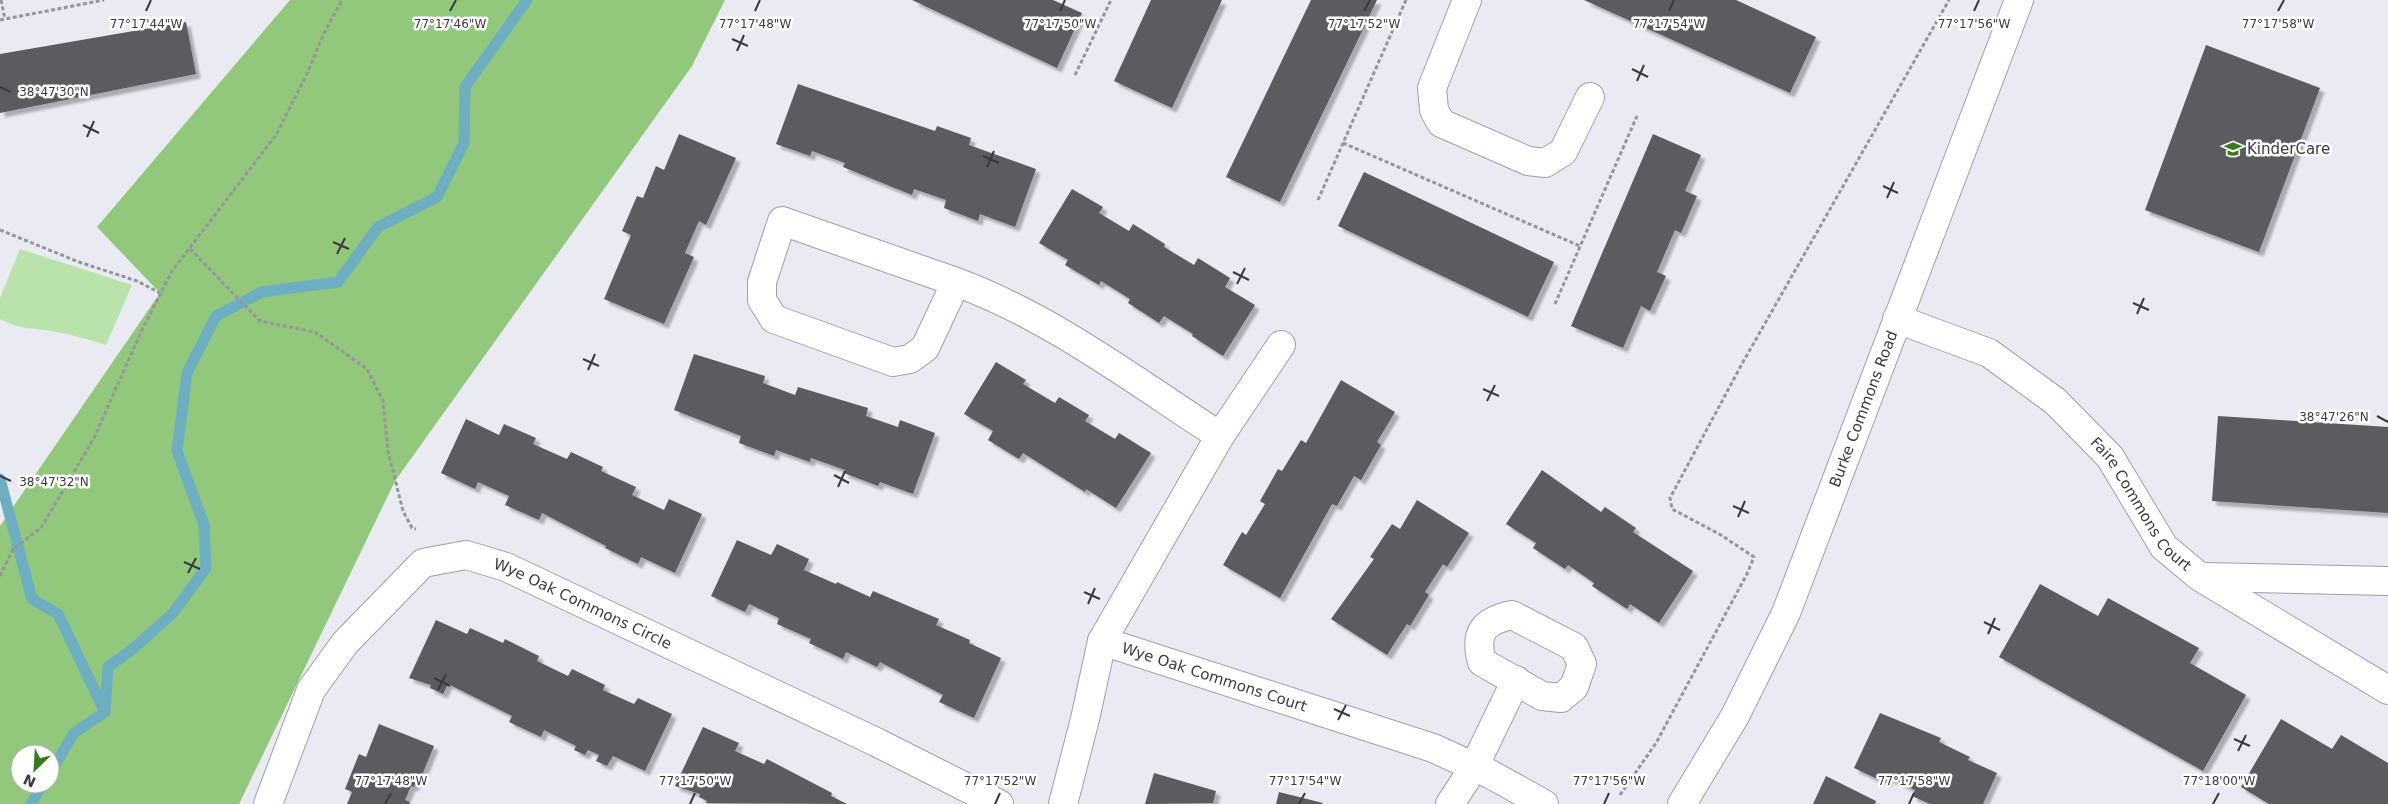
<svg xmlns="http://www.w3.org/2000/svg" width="2388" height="804" font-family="'DejaVu Sans',sans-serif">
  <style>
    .green { fill: #bae2ab }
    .forest { fill: #91c87b; fill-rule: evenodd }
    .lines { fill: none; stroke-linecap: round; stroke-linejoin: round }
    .stream { stroke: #6daec2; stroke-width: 11 }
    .building { fill: #5a5b61; filter: url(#shadow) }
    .minor-casing { stroke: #9f9fa7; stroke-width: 30 }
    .path { stroke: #95969b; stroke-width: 3; stroke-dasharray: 4 2.5; stroke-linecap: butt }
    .minor { stroke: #fff; stroke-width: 28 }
    .ticks { fill: none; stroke: #3a3a3d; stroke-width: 2 }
    .labels { text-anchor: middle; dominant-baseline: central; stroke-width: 5; stroke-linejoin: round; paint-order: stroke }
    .poi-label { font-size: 15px; fill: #3a3a3d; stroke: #fff; text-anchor: start }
    .street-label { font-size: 15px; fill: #3a3a3d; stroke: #fff }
    .ticks-label { font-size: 12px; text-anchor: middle; fill: #3a3a3d; stroke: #fff; stroke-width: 5; stroke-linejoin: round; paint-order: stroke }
  </style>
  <defs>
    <filter id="shadow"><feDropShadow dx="4.5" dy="4.5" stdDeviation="1" flood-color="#0004"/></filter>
  </defs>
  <rect width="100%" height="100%" fill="#e9eaf2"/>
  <path class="green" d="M 20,249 L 132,285 L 106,345 C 90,340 73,335 57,332 C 34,327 23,331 0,319 L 0,298 Z"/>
  <path class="forest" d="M 290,0 L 725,0 L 692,66 L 395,481 L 239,804 L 0,804 L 0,526 L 160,293 L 97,227 ZM 20,754 L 50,754 L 50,784 L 20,784 Z"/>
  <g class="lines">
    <path class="stream" d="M 0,479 L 32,599 L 58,614 L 104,710
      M 50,773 L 74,733 L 105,712 L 108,667 L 134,648 L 173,613 L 206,568 L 204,525 L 177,451 L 187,373 L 216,316 L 262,292 L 338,282 L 378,227 L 437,197 L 464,143 L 465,87 L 527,0
      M 31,804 L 43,784"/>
  </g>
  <path class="building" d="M 912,0 L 1053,0 L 1082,13 L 1057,68 Z
    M 1151,0 L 1222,0 L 1172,108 L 1114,81 Z
    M 1311,0 L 1377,0 L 1280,202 L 1226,177 Z
    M 1584,0 L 1736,0 L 1816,37 L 1790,93 Z
    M 186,22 L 196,74 L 0,113 L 0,54 Z
    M 2206,45 L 2320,88 L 2259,252 L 2145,210 Z
    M 798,84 L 935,131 L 937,126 L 971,138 L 969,145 L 1036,169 L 1015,227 L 980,214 L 978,221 L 944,208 L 946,200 L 914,189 L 912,195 L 843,167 L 845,163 L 812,151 L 810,156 L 776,144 Z
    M 679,134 L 736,158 L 706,225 L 699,221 L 685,253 L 694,257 L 664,324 L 604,299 L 631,235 L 622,231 L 637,196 L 643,198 L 656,166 L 664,170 Z
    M 1653,134 L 1701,155 L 1685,191 L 1697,196 L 1681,233 L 1675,230 L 1657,272 L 1666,276 L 1650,311 L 1641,306 L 1623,348 L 1571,326 Z
    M 1364,172 L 1554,262 L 1528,317 L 1338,226 Z
    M 1072,189 L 1103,207 L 1099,213 L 1129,231 L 1133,224 L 1165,244 L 1164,247 L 1194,265 L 1198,258 L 1230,278 L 1225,287 L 1255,305 L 1223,356 L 1192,336 L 1193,334 L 1164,316 L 1159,323 L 1128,303 L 1130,299 L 1101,281 L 1099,285 L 1065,265 L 1068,260 L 1039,243 Z
    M 694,354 L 765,376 L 763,383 L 795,395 L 798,387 L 868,408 L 866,416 L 898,427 L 900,420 L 935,433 L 913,494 L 880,482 L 878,486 L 844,473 L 845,470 L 811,458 L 810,462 L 776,450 L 774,456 L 739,443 L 741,436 L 674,410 Z
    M 996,362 L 1026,380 L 1023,384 L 1055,403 L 1059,397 L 1089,415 L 1085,421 L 1115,439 L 1119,433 L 1151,453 L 1116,508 L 1086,489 L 1085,492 L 1023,453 L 1019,459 L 988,440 L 993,431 L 964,414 Z
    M 1341,380 L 1395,412 L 1377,442 L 1381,445 L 1361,480 L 1354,476 L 1337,506 L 1332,504 L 1280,598 L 1223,565 L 1242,532 L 1246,535 L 1265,504 L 1260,501 L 1278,469 L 1282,471 L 1301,440 L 1306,443 Z
    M 2218,416 L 2388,427 L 2388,513 L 2212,501 Z
    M 466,419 L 499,435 L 504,424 L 536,438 L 533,444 L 567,459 L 571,452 L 603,467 L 601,471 L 636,487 L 632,495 L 664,510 L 669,499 L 702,514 L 675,573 L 641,557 L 638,564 L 605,548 L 606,546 L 542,513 L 539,520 L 505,505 L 509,496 L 478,482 L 475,489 L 441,473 Z
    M 1542,470 L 1601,512 L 1605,507 L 1636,528 L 1633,532 L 1693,571 L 1659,623 L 1630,604 L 1627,609 L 1592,586 L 1594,583 L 1568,565 L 1565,569 L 1533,548 L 1536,543 L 1506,524 Z
    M 1417,500 L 1469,533 L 1447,567 L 1443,564 L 1425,592 L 1429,595 L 1410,626 L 1407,624 L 1387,655 L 1331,619 L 1374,559 L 1370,557 L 1392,524 L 1400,529 Z
    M 737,540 L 771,555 L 777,544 L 809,559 L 804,570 L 836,584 L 837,582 L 870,597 L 873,591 L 939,619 L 936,625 L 970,640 L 969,643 L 1001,658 L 974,718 L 939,702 L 943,695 L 880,662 L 877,667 L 846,652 L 843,659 L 809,643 L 811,639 L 777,624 L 779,618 L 749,604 L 745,612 L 711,596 Z
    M 2040,584 L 2098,616 L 2108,598 L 2199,648 L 2190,663 L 2246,695 L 2203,771 L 1999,657 Z
    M 436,620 L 467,634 L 470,628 L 503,643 L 505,639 L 539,656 L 537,661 L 568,676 L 572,669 L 605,685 L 603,690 L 634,704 L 638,698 L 672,714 L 645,771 L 613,756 L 607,766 L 596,761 L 599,755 L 588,750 L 585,755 L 574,750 L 576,746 L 544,730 L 541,737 L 509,722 L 512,716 L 448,684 L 443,694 L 430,688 L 431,685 L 409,678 Z
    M 1880,713 L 1941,738 L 1939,742 L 1970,757 L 1968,760 L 1997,773 L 1983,804 L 1930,804 L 1912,796 L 1915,790 L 1889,778 L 1886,783 L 1854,768 Z
    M 2281,719 L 2332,749 L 2341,735 L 2388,763 L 2388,804 L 2269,804 L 2241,787 Z
    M 379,724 L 434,746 L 420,780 L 417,779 L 414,787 L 411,786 L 405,800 L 410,802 L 409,804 L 347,804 L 352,792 L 345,789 L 359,754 L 366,757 Z
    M 703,727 L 739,743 L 735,751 L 764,764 L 767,759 L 832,793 L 831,796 L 847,804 L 706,803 L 707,801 L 699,797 L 700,794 L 675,786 Z
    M 1154,773 L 1216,791 L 1213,803 L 1145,804 Z
    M 1826,776 L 1876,801 L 1875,804 L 1813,804 Z
    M 1279,792 L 1323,803 L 1322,804 L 1276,804 Z"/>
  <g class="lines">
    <g class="minor-casing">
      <g id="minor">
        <path d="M 1467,0 L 1432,88 L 1434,110 L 1441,123 L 1528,161 L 1545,163 L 1563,152 L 1590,97"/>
        <path d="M 956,282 L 925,348 L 910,359 L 893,362 L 774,319 L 762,300 L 762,282 L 782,221 L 956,282 C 1051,317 1135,381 1220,436 L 1281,345"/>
        <path id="s1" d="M 1897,319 L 1989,353 L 2055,401 L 2110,457 L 2164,547 L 2200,577 L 2388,690"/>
        <path d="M 2202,577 L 2388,581"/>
        <path d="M 1512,615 L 1574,647 L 1582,664 L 1574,687 L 1561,698 L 1542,696 L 1482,662 C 1474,633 1483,621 1512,615 Z"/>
        <path id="s2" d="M 1102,641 L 1433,748 L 1490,774 L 1544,804"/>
        <path id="s3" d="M 268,804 L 311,690 L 345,643 L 423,563 L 466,555 L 506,567 L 876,742 L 999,804"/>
        <path d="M 1063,804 L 1085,719 L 1102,641 L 1220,436"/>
        <path d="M 1450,804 L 1474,767 L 1516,680"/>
        <path id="s4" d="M 1682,804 L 1735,716 L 1786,613 L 2019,0"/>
      </g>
    </g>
    <path class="path" d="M 1,0 L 5,19
      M 0,20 L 104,0
      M 1075,75 L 1111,0
      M 1343,143 L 1580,246
      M 1318,200 L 1406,0
      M 0,230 L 79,262 L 137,281 L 160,293
      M 190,249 L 260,321 L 315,332 L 367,369 L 383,401 L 388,451 L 403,511 L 412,528 L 416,529
      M 1555,304 L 1637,116
      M 0,576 L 13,549 L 41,528 L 94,438 L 141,332 L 172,271 L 276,135 L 306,76 L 324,33 L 342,0
      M 1620,795 L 1656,743 L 1747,574 L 1754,557 L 1721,535 L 1672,509 L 1670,498 L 1743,362 L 1949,0"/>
    <use href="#minor" class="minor"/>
  </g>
  <path class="ticks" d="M 146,11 L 151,0M 450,11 L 456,0M 755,11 L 760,0M 1060,11 L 1065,0M 1364,11 L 1370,0M 1669,11 L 1674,0M 1974,11 L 1979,0M 2278,11 L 2284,0M 732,39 L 748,46M 737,51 L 744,35M 1632,69 L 1648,77M 1637,81 L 1644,65M 0,87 L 11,92M 83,125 L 99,133M 87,137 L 94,121M 983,156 L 999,163M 987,167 L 994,151M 1883,186 L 1898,193M 1887,198 L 1894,182M 333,242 L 349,249M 337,254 L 345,238M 1233,272 L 1249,280M 1237,284 L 1245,268M 2133,303 L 2149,310M 2137,314 L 2144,298M 583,359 L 599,366M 588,370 L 595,354M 1483,389 L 1499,396M 1487,401 L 1495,385M 2377,416 L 2388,422M 834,475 L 849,483M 0,476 L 11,481M 838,487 L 845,471M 1733,506 L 1749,513M 1738,517 L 1745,501M 184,562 L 200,569M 188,573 L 196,558M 1084,592 L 1100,599M 1088,604 L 1095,588M 1984,622 L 2000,630M 1988,634 L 1995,618M 434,678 L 450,686M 438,690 L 446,674M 1334,709 L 1350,716M 1338,720 L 1346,705M 2234,739 L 2250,746M 2238,751 L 2246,735M 385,804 L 391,793M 690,804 L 695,793M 995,804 L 1000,793M 1299,804 L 1305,793M 1604,804 L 1609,793M 1909,804 L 1914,793M 2213,804 L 2219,793"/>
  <defs>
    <g id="school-bare" transform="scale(1.35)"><path d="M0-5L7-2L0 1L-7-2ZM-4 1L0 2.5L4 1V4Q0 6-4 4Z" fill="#397b1c" stroke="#fff" stroke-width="2.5" paint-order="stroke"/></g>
  </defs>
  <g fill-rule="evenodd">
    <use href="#school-bare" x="2233" y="149"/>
  </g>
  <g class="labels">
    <g class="poi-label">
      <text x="2247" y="149">KinderCare</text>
    </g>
    <g class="street-label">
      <text stroke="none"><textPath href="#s4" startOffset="436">Burke Commons Road</textPath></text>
      <text stroke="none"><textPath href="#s1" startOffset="315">Faire Commons Court</textPath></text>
      <text stroke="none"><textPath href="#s3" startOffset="462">Wye Oak Commons Circle</textPath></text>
      <text stroke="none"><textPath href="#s2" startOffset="118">Wye Oak Commons Court</textPath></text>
    </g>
  </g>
  <g class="ticks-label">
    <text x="450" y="28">77°17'46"W</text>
    <text x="755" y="28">77°17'48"W</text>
    <text x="1060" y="28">77°17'50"W</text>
    <text x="1669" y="28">77°17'54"W</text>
    <text x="1974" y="28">77°17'56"W</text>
    <text x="2278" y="28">77°17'58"W</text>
    <text x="146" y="28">77°17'44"W</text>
    <text x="1364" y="28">77°17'52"W</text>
    <text x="54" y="96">38°47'30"N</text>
    <text x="2334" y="421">38°47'26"N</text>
    <text x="54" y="486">38°47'32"N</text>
    <text x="391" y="785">77°17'48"W</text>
    <text x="695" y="785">77°17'50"W</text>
    <text x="1000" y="785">77°17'52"W</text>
    <text x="1305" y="785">77°17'54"W</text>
    <text x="1609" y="785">77°17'56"W</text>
    <text x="1914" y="785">77°17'58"W</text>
    <text x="2219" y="785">77°18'00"W</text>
  </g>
  <g transform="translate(35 769) rotate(205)"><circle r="24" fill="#ffffff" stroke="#b0b0b1"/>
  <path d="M0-4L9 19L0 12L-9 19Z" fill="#397b1c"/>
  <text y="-8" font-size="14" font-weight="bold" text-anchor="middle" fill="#3a3a3d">N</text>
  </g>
</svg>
